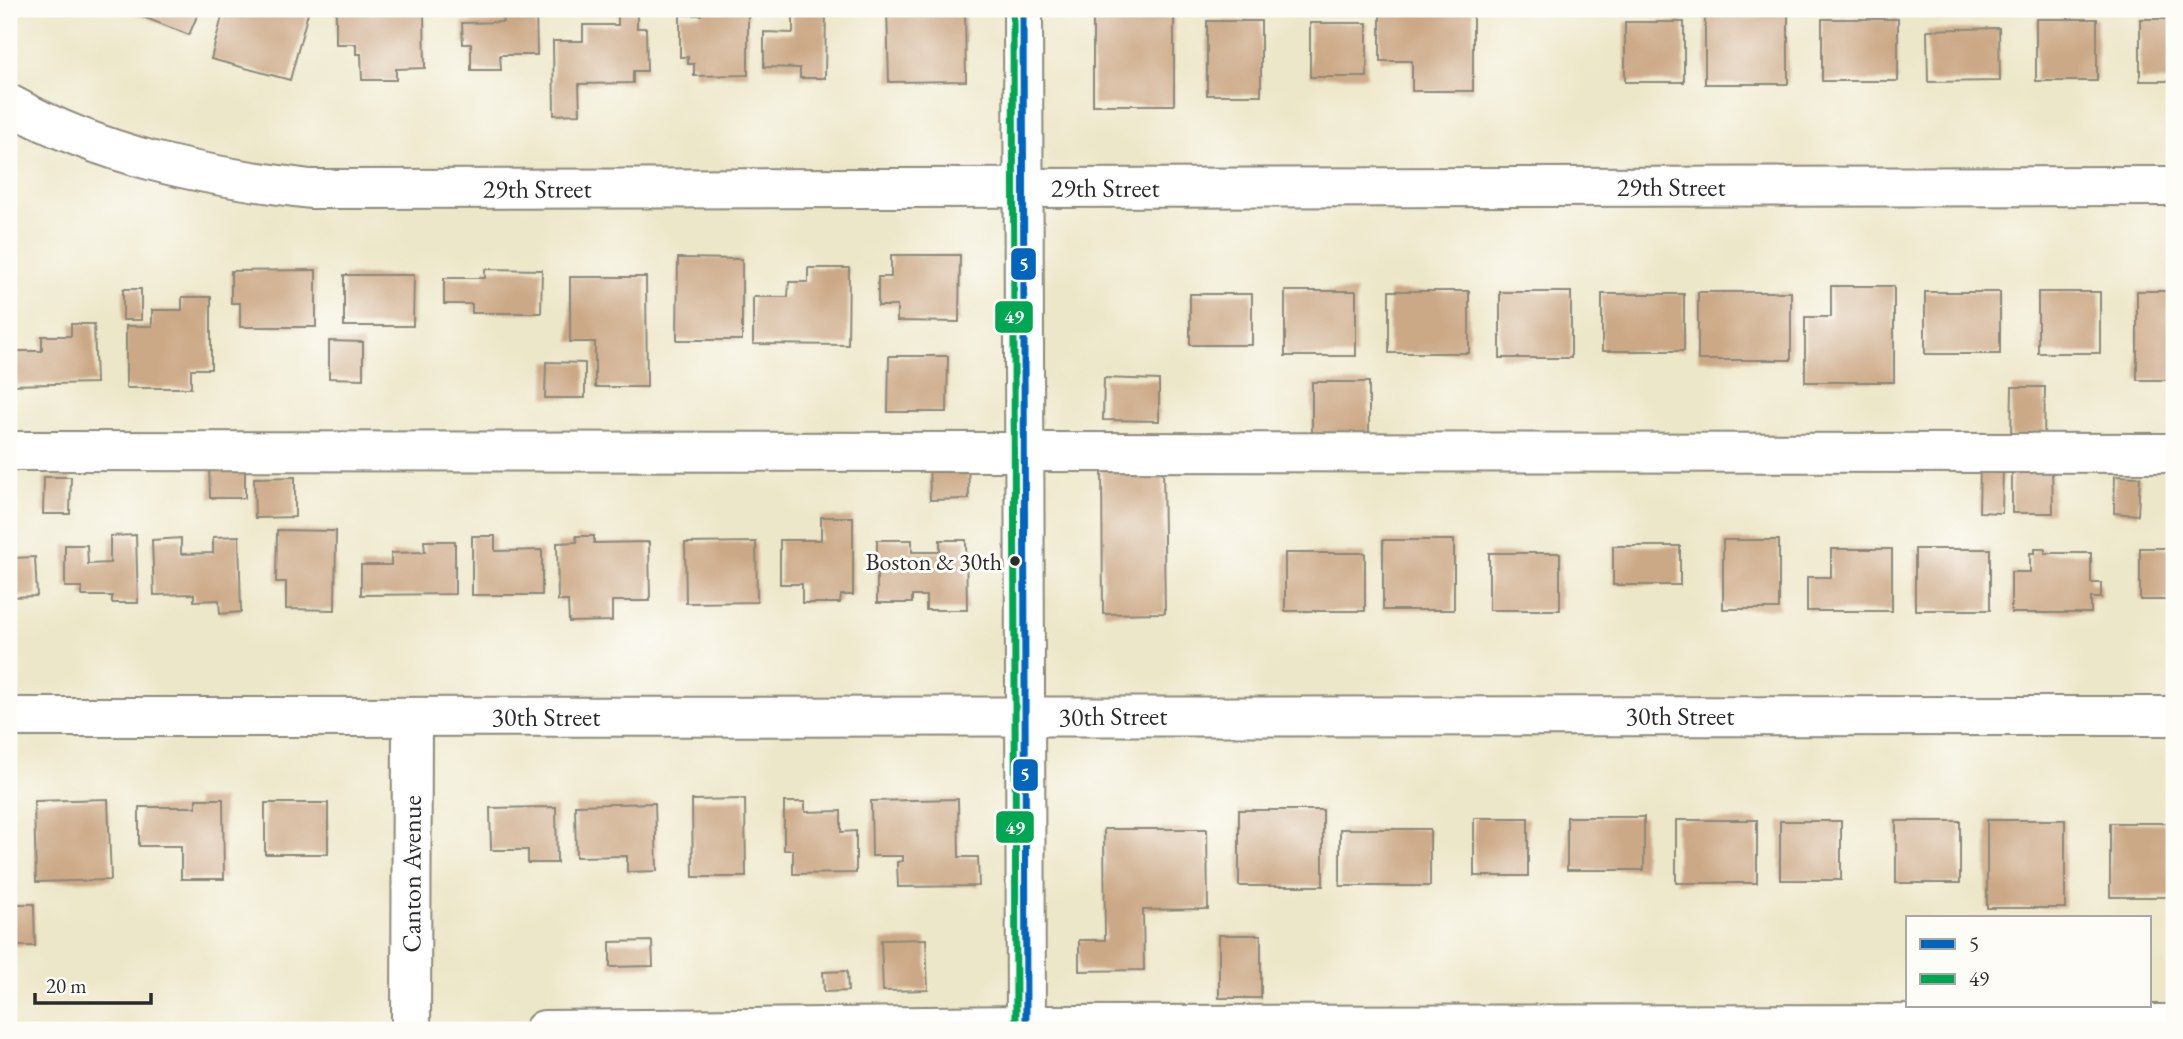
<svg xmlns="http://www.w3.org/2000/svg" width="2183" height="1039" font-family="'EB Garamond',serif">
  <style>
    .building { fill: #cca986 }
    .lines { fill: none; stroke-linecap: round; stroke-linejoin: round }
    .minor-casing { stroke: #8c897a; stroke-width: 42 }
    .minor { stroke: #fff; stroke-width: 38 }
    .bus-1-casing { stroke: #fdfcf7; stroke-width: 12 }
    .bus-2-casing { stroke: #fdfcf7; stroke-width: 12 }
    .bus-1 { stroke: #0065bd; stroke-width: 7 }
    .bus-2 { stroke: #00a651; stroke-width: 7 }
    .bus-dot { fill: #2b2b2b; stroke: #fdfcf7; stroke-width: 2.5 }
    .labels { text-anchor: middle; dominant-baseline: central; stroke-width: 6; stroke-linejoin: round; paint-order: stroke }
    .bus-label { font-size: 24px; fill: #2b2b2b; stroke: #fdfcf7; text-anchor: end }
    .street-label { font-size: 26px; fill: #2b2b2b; stroke: #fdfcf7 }
    .line-badge { stroke: #fdfcf7; stroke-width: 2.5 }
    .badge-label { font-size: 19px; text-anchor: middle; font-weight: bold; fill: #fff }
  </style>
  <rect width="100%" height="100%" fill="#fdfcf7"/>
  <filter id="ink" filterUnits="userSpaceOnUse"><feTurbulence type="fractalNoise" baseFrequency=".0143" numOctaves="2"/><feDisplacementMap in="SourceGraphic" scale="14" xChannelSelector="R" yChannelSelector="G"/><feConvolveMatrix kernelMatrix="1 2 1 2 8 2 1 2 1" color-interpolation-filters="sRGB"/></filter>
  <filter id="wash" filterUnits="userSpaceOnUse"><feTurbulence type="fractalNoise" baseFrequency=".00686" numOctaves="4" result="noise"/><feDisplacementMap in="SourceGraphic" scale="28" xChannelSelector="R" yChannelSelector="G"/><feGaussianBlur stdDeviation="1.57" result="paint"/><feColorMatrix in="noise" values="0 0 0 0 0 0 0 0 0 0 0 0 0 0 0 0 0 1.4 0 .05"/><feComposite in="paint" operator="in"/></filter>
  <g filter="url(#wash)">
    <rect width="100%" height="100%" fill="#ede7c9"/>
    <g id="blocks">
      <path class="building" d="M 123,9 L 200,9 L 189,35 Z
        M 224,9 L 309,9 L 290,80 L 211,59 Z
        M 503,9 L 536,9 L 537,55 L 500,55 L 501,70 L 471,70 L 471,44 L 463,44 L 462,23 L 503,22 Z
        M 701,9 L 748,9 L 748,75 L 694,76 L 694,64 L 688,64 L 688,57 L 680,57 L 680,15 L 701,15 Z
        M 793,9 L 826,9 L 825,78 L 800,78 L 800,68 L 764,67 L 764,32 L 793,33 Z
        M 887,9 L 965,9 L 966,81 L 889,82 Z
        M 1093,9 L 1141,9 L 1141,17 L 1174,17 L 1174,105 L 1093,105 Z
        M 1380,9 L 1473,9 L 1473,91 L 1412,91 L 1412,61 L 1380,61 Z
        M 1705,9 L 1788,9 L 1788,84 L 1705,84 Z
        M 336,12 L 424,12 L 425,68 L 396,69 L 396,80 L 362,80 L 361,54 L 356,54 L 356,44 L 336,44 Z
        M 618,12 L 637,12 L 637,28 L 646,28 L 647,71 L 633,71 L 633,83 L 579,84 L 580,114 L 554,115 L 553,41 L 583,41 L 583,25 L 618,25 Z
        M 1822,19 L 1898,19 L 1898,81 L 1822,81 Z
        M 2036,19 L 2097,19 L 2097,81 L 2036,81 Z
        M 2140,19 L 2174,19 L 2174,81 L 2140,81 Z
        M 1207,21 L 1261,21 L 1261,95 L 1207,95 Z
        M 1625,22 L 1684,22 L 1684,82 L 1625,82 Z
        M 1310,23 L 1367,23 L 1367,77 L 1310,77 Z
        M 1999,28 L 2000,81 L 1928,82 L 1927,30 Z
        M 891,255 L 960,255 L 959,322 L 897,321 L 897,306 L 878,306 L 878,277 L 891,277 Z
        M 678,258 L 742,259 L 742,340 L 677,340 Z
        M 808,268 L 849,268 L 848,345 L 753,344 L 753,297 L 788,297 L 789,282 L 808,282 Z
        M 485,269 L 542,270 L 541,313 L 472,313 L 472,304 L 444,304 L 444,278 L 485,278 Z
        M 316,270 L 316,327 L 240,327 L 240,303 L 231,303 L 231,271 Z
        M 344,275 L 414,275 L 413,326 L 344,326 Z
        M 570,277 L 646,277 L 647,387 L 595,387 L 595,342 L 570,342 Z
        M 1831,286 L 1894,286 L 1894,382 L 1805,382 L 1805,317 L 1831,317 Z
        M 123,289 L 141,289 L 141,320 L 123,320 Z
        M 1285,291 L 1356,291 L 1356,356 L 1285,356 Z
        M 1389,291 L 1469,291 L 1469,353 L 1389,353 Z
        M 2137,291 L 2174,291 L 2174,380 L 2137,380 Z
        M 1500,292 L 1571,292 L 1571,358 L 1500,358 Z
        M 1698,292 L 1791,292 L 1791,360 L 1698,360 Z
        M 1925,292 L 2000,292 L 2000,354 L 1925,354 Z
        M 2038,292 L 2100,292 L 2100,353 L 2038,353 Z
        M 1190,294 L 1252,294 L 1252,345 L 1190,345 Z
        M 1602,294 L 1684,294 L 1684,351 L 1602,351 Z
        M 182,297 L 211,297 L 211,369 L 191,369 L 191,388 L 126,388 L 126,326 L 152,326 L 152,310 L 182,310 Z
        M 71,324 L 94,324 L 96,383 L 9,385 L 9,351 L 42,351 L 42,336 L 71,336 Z
        M 329,341 L 363,342 L 363,379 L 329,378 Z
        M 889,356 L 948,356 L 947,412 L 888,412 Z
        M 546,362 L 585,363 L 585,398 L 545,398 Z
        M 1104,378 L 1159,380 L 1159,421 L 1103,420 Z
        M 1312,382 L 1369,382 L 1369,437 L 1312,437 Z
        M 2012,387 L 2045,387 L 2044,438 L 2011,437 Z
        M 968,457 L 969,499 L 930,500 L 929,458 Z
        M 209,461 L 245,461 L 245,498 L 210,498 Z
        M 1163,465 L 1165,613 L 1103,614 L 1102,466 Z
        M 2052,465 L 2053,513 L 2012,513 L 2012,466 Z
        M 1980,466 L 2003,467 L 2002,513 L 1979,512 Z
        M 2115,476 L 2140,477 L 2138,515 L 2114,513 Z
        M 44,477 L 71,477 L 70,514 L 43,514 Z
        M 295,477 L 295,517 L 255,518 L 254,478 Z
        M 821,517 L 853,517 L 853,595 L 841,595 L 840,603 L 802,603 L 802,584 L 780,584 L 780,540 L 821,540 Z
        M 277,530 L 336,531 L 335,610 L 286,609 L 286,582 L 276,582 Z
        M 136,535 L 138,603 L 112,603 L 112,596 L 82,596 L 82,587 L 65,587 L 65,545 L 87,545 L 88,564 L 110,563 L 110,536 Z
        M 239,536 L 241,612 L 220,614 L 219,600 L 194,601 L 194,594 L 154,595 L 152,540 L 181,538 L 181,554 L 213,553 L 213,537 Z
        M 472,536 L 495,536 L 495,551 L 542,550 L 542,595 L 472,595 Z
        M 576,536 L 594,536 L 594,543 L 649,542 L 650,601 L 612,601 L 612,621 L 569,622 L 568,601 L 558,601 L 557,543 L 577,542 Z
        M 877,540 L 912,540 L 912,552 L 940,552 L 940,540 L 966,540 L 967,610 L 926,610 L 926,596 L 912,596 L 912,603 L 877,603 Z
        M 1383,540 L 1454,540 L 1454,610 L 1383,610 Z
        M 1723,540 L 1779,540 L 1779,609 L 1723,609 Z
        M 424,541 L 455,541 L 455,594 L 361,595 L 361,565 L 391,565 L 391,553 L 425,552 Z
        M 756,542 L 757,602 L 686,603 L 685,543 Z
        M 1613,546 L 1680,546 L 1680,585 L 1613,585 Z
        M 2140,548 L 2174,548 L 2174,600 L 2140,600 Z
        M 1831,549 L 1892,549 L 1892,611 L 1807,611 L 1807,577 L 1831,577 Z
        M 1915,549 L 1990,549 L 1990,610 L 1915,610 Z
        M 2035,549 L 2045,549 L 2045,553 L 2091,553 L 2091,583 L 2101,583 L 2101,598 L 2091,598 L 2091,613 L 2011,613 L 2011,572 L 2030,572 L 2030,553 L 2035,553 Z
        M 9,551 L 12,551 L 12,558 L 35,557 L 37,596 L 9,597 Z
        M 1285,553 L 1365,553 L 1365,611 L 1285,611 Z
        M 1489,553 L 1560,553 L 1560,610 L 1489,610 Z
        M 108,799 L 111,880 L 36,882 L 34,801 Z
        M 196,799 L 223,799 L 224,879 L 181,879 L 181,846 L 139,846 L 139,807 L 196,807 Z
        M 745,799 L 746,877 L 693,877 L 692,800 Z
        M 958,799 L 959,857 L 978,857 L 979,886 L 898,887 L 897,862 L 903,861 L 903,856 L 872,856 L 871,801 Z
        M 784,802 L 805,802 L 805,812 L 841,811 L 841,832 L 856,831 L 856,873 L 793,874 L 793,850 L 784,850 Z
        M 265,803 L 328,803 L 328,854 L 265,854 Z
        M 655,803 L 657,871 L 627,872 L 627,856 L 576,857 L 575,805 Z
        M 556,807 L 557,863 L 528,863 L 528,850 L 491,850 L 490,808 Z
        M 1239,810 L 1323,810 L 1323,886 L 1239,886 Z
        M 1567,817 L 1644,817 L 1644,870 L 1567,870 Z
        M 1474,818 L 1528,818 L 1528,876 L 1474,876 Z
        M 1676,820 L 1757,820 L 1757,883 L 1676,883 Z
        M 1987,820 L 2065,820 L 2065,908 L 1987,908 Z
        M 1780,821 L 1841,821 L 1841,880 L 1780,880 Z
        M 1896,821 L 1960,821 L 1960,883 L 1896,883 Z
        M 2110,823 L 2171,823 L 2171,897 L 2110,897 Z
        M 1104,829 L 1207,829 L 1208,909 L 1143,910 L 1144,970 L 1079,971 L 1079,940 L 1105,940 Z
        M 1340,829 L 1430,829 L 1430,886 L 1340,886 Z
        M 10,904 L 34,904 L 35,946 L 11,946 Z
        M 1219,935 L 1261,935 L 1261,998 L 1219,998 Z
        M 926,939 L 928,990 L 883,991 L 881,940 Z
        M 652,941 L 653,966 L 610,967 L 610,942 Z
        M 847,971 L 848,991 L 824,992 L 823,972 Z"/>
    </g>
  </g>
  <g filter="url(#ink)">
    <use href="#blocks" fill-opacity="0" stroke="#8c897a" stroke-width="2"/>
    <g class="lines">
      <g class="minor-casing">
        <g id="minor">
          <path d="M 1023,9 L 1026,1030"/>
          <path id="s1" d="M 9,104 C 105,157 202,176 310,189 L 2174,186"/>
          <path d="M 9,451 L 2174,453"/>
          <path id="s2" d="M 9,717 L 2174,716"/>
          <path id="s3" d="M 411,1030 L 412,717"/>
          <path d="M 544,1030 L 1026,1025 L 2174,1024"/>
        </g>
      </g>
      <use href="#minor" class="minor"/>
      <g class="bus-1-casing">
        <path id="bus-1" d="M 1023,9 L 1026,1030"/>
      </g>
      <g class="bus-2-casing">
        <path id="bus-2" d="M 1013,9 L 1016,1030"/>
      </g>
      <use href="#bus-1" class="bus-1"/>
      <use href="#bus-2" class="bus-2"/>
    </g>
  </g>
  <circle class="bus-dot" cx="1015" cy="561" r="6"/>
  <g class="labels">
    <g class="bus-label">
      <text x="1002" y="561">Boston &amp; 30th</text>
    </g>
    <g class="street-label">
      <text stroke="none"><textPath href="#s1" startOffset="1110">29th Street</textPath></text>
      <text stroke="none"><textPath href="#s1" startOffset="1676">29th Street</textPath></text>
      <text stroke="none"><textPath href="#s1" startOffset="542">29th Street</textPath></text>
      <text stroke="none"><textPath href="#s2" startOffset="1104">30th Street</textPath></text>
      <text stroke="none"><textPath href="#s2" startOffset="1671">30th Street</textPath></text>
      <text stroke="none"><textPath href="#s2" startOffset="537">30th Street</textPath></text>
      <text stroke="none"><textPath href="#s3" startOffset="156">Canton Avenue</textPath></text>
    </g>
  </g>
  <g class="line-badge">
    <rect x="1010" y="247" width="27" height="34" rx="7" fill="#0065bd"/>
    <rect x="994" y="300" width="40" height="34" rx="7" fill="#00a651"/>
    <rect x="1012" y="758" width="27" height="34" rx="7" fill="#0065bd"/>
    <rect x="995" y="810" width="40" height="34" rx="7" fill="#00a651"/>
  </g>
  <g class="badge-label">
    <text x="1024" y="271">5</text>
    <text x="1014" y="323">49</text>
    <text x="1025" y="781">5</text>
    <text x="1015" y="834">49</text>
  </g>
  <rect width="2183" height="1039" fill="none" stroke="#fdfcf7" stroke-width="35"/>
  <rect x="1906" y="916" width="245" height="91" fill="#fdfcf7" stroke="#a9a8a5" stroke-width="2"/>
  <rect x="1920" y="939" width="35" height="10" fill="#0065bd" stroke="#a9a8a5" stroke-width="2"/>
  <text x="1969" y="951" font-size="21" fill="#2b2b2b">5</text>
  <rect x="1920" y="974" width="35" height="10" fill="#00a651" stroke="#a9a8a5" stroke-width="2"/>
  <text x="1969" y="986" font-size="21" fill="#2b2b2b">49</text>
  <path d="M35 993v10h116v-10" fill="none" stroke="#2b2b2b" stroke-width="3.5"/>
  <text x="46" y="993" font-size="21" fill="#2b2b2b" stroke="#fdfcf7" stroke-width="5" paint-order="stroke">20 m</text>
</svg>
